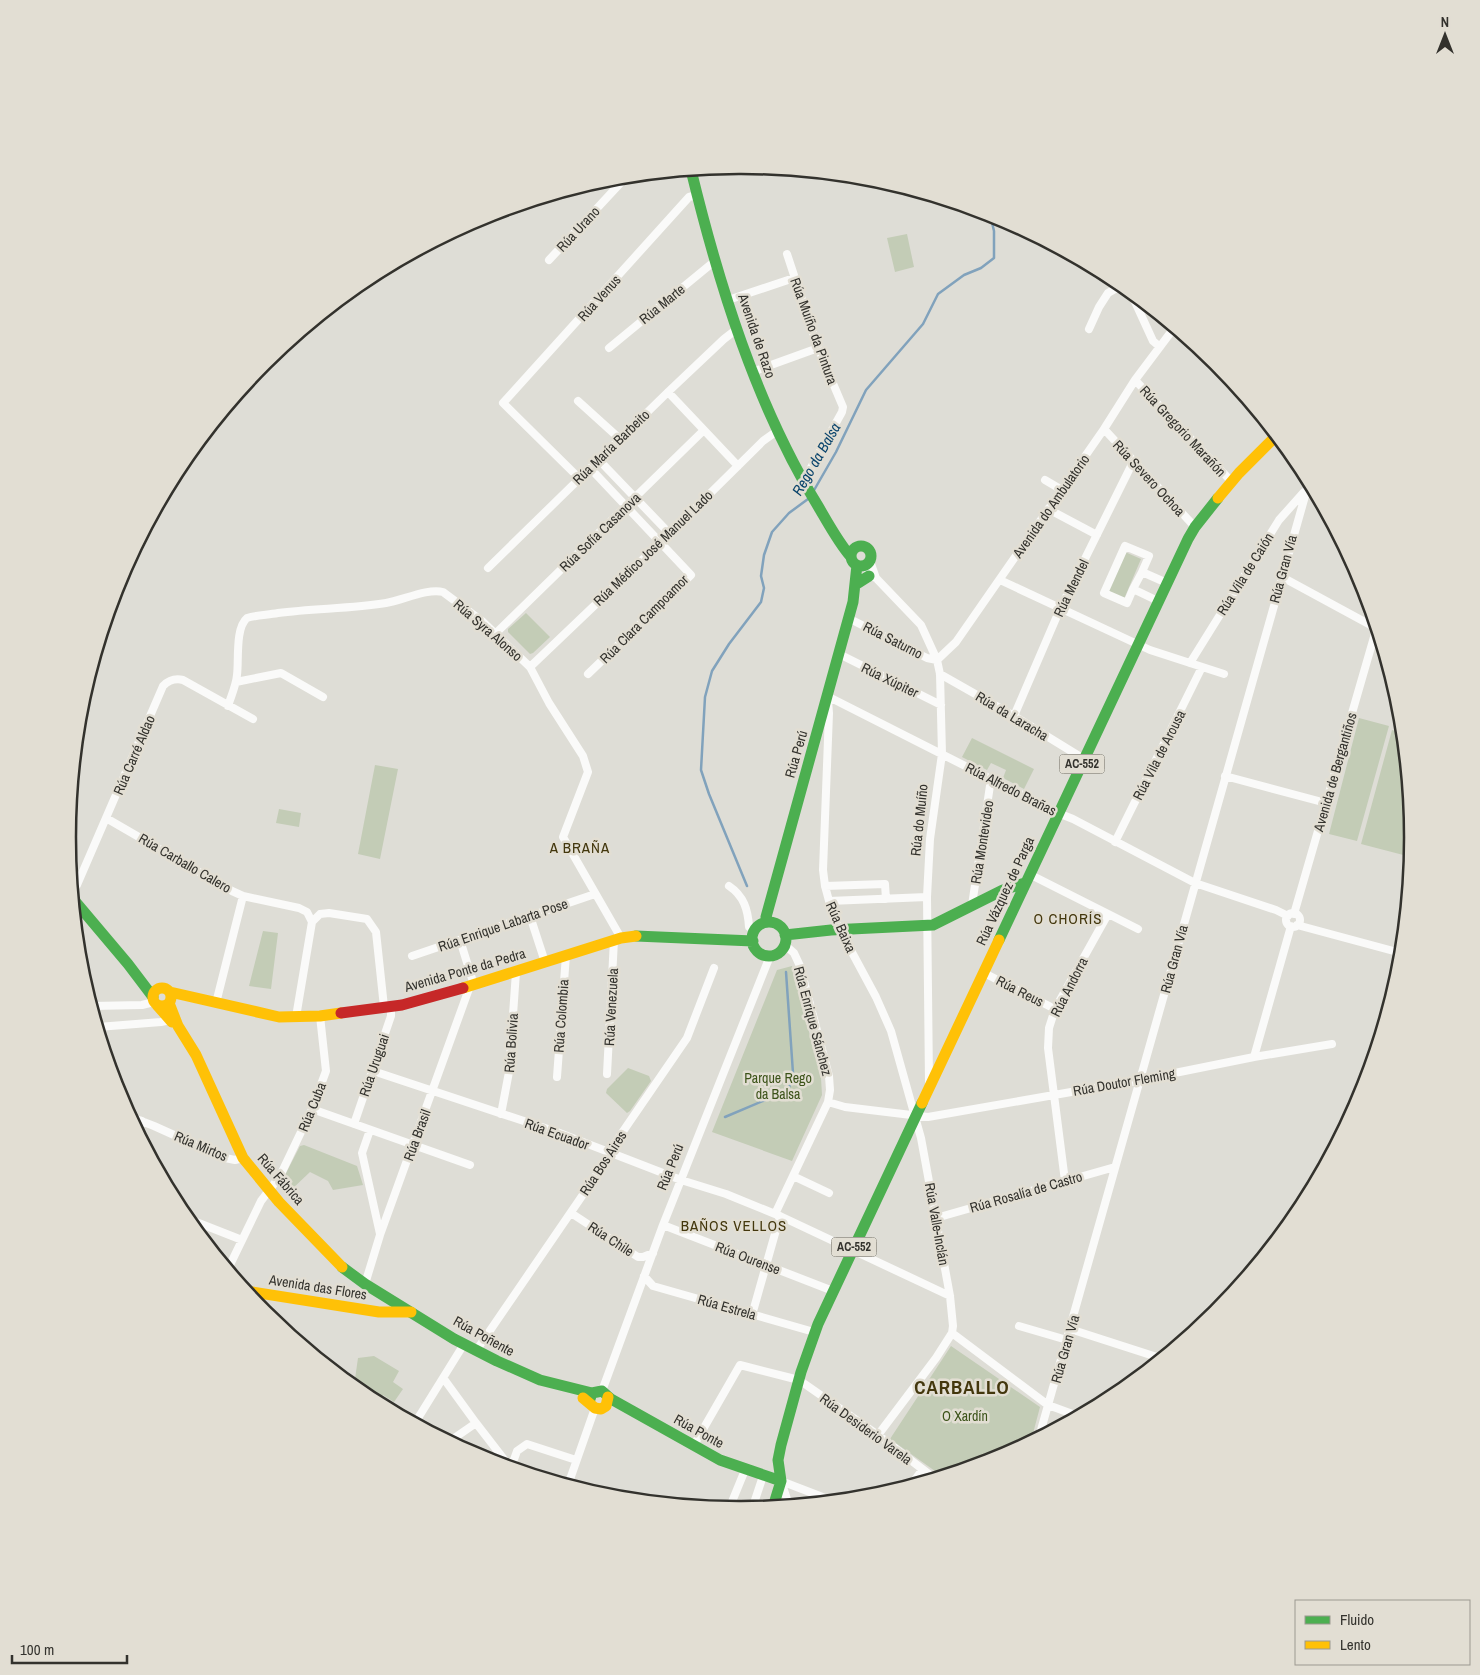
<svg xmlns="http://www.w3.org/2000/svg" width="1480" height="1675" font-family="'Archivo Narrow',sans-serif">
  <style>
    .green { fill: #c3ccb6 }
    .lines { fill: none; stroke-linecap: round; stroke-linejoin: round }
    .stream { stroke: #81a2bc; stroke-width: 2.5 }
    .street { stroke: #fafaf9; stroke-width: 8 }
    .fast { stroke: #4caf50; stroke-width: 11 }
    .slow { stroke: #ffc107; stroke-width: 11 }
    .jam { stroke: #c62828; stroke-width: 11 }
    .labels { text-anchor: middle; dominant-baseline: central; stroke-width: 5; stroke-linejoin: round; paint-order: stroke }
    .shield { fill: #e2ded3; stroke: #68665f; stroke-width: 1 }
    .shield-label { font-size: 12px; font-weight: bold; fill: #33322d }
    .street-label { font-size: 14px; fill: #33322d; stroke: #e2ded3 }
    .park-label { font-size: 14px; fill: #3c5319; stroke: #e2ded3 }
    .water-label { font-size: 15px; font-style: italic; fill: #0a446c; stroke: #e2ded3 }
    .neighbourhood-label { font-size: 15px; letter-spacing: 1px; fill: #43370d; stroke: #e2ded3 }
    .district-label { font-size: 19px; font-weight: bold; letter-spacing: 1px; fill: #43370d; stroke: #e2ded3 }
    .rim { fill: none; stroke: #33322d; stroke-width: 2.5 }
  </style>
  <rect width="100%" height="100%" fill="#deddd6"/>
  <path class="green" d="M 907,234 L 914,267 L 895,272 L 887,238 Z
    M 1125,552 L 1141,559 L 1124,599 L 1108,592 Z
    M 526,613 L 550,637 L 533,653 L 530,654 L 508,632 L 508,629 Z
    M 1359,718 L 1389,726 L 1357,841 L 1329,834 Z
    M 1392,730 L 1402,733 L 1412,838 L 1411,857 L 1361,844 Z
    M 972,738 L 1034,769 L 1024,789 L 1003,778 L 1006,770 L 991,763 L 987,770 L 962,757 Z
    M 375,765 L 398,769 L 380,859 L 358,854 Z
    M 279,809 L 301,813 L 299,827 L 276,823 Z
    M 263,931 L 278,933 L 271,989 L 249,986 Z
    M 792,966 L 821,1078 L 822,1095 L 792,1161 L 712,1132 L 777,970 Z
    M 628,1068 L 649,1076 L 651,1081 L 630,1111 L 627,1113 L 606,1093 L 607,1089 Z
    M 304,1145 L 357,1166 L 363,1185 L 333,1190 L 328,1181 L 310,1172 L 290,1191 L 283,1184 L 283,1179 L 300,1146 Z
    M 951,1346 L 1040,1407 L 1031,1441 L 997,1459 L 942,1476 L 890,1439 Z
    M 374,1356 L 399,1371 L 393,1382 L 403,1389 L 394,1402 L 383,1395 L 378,1403 L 366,1396 L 354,1386 L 358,1358 Z"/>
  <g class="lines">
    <path class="stream" d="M 813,492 L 836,452 L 866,390 L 923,324 L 938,294 L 964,275 L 981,268 L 994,258 L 994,231 L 990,214
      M 747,886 L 709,794 L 701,770 L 705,697 L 712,671 L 729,644 L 761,602 L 764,588 L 761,576 L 764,555 L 772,532 L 789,513 L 808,499
      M 725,1117 L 777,1095 C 790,1093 791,1083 793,1073 L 786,972"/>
    <path class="street" d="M 787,254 L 818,348 L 843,407 L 842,412 L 808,473 L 802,479
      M 549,260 L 627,176
      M 1131,293 L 1153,341 L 1160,347
      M 728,300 L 794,278
      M 1089,329 L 1099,307 L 1108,293 L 1122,285
      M 609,348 L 716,260
      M 752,372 L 818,348
      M 1135,380 L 1232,482
      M 668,392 L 738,466
      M 578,401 L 620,439
      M 1104,429 L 1195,527
      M 598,459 L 669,533
      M 579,478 L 503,403 L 689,197 L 697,195
      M 1045,480 L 1062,490
      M 1048,509 L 1097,535
      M 870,561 L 876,578
      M 866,565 L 869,576 L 876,578 L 921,625 L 937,660 L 940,674 L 942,754 L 930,839 L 927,897 L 929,1083
      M 488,568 L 668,392 L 724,339 L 737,329
      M 1282,577 L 1376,628
      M 1000,580 L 1150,650 L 1224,674
      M 1133,589 L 1142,572
      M 1158,601 L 1133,589 L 1127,603 L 1104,593 L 1125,546 L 1149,556 L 1142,572 L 1167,583
      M 848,618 L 927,658 L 937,660
      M 496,633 L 704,430
      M 839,654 L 941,705
      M 937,660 L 956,642 L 1104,429 L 1135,380 L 1174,328
      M 1190,663 L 1279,520 L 1304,492
      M 530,667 L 661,542 L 763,441 L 777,431
      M 588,674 L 691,575 L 590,468
      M 940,674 L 1014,716 L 1084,759
      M 236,682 L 281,673 L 323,697
      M 827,696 L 1058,813 L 1073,819 L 1195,883 L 1276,910 L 1288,916
      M 828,701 L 829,713 L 823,870 L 825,886 L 832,912 L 840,930 L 876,997 L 891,1031 L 921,1138 L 950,1296 L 953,1326 L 952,1333 L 936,1358 L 878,1435
      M 228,706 C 231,696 236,686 237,675 C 239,661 235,628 247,618 C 257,615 267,615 278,613 C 314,608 350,609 386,603 C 403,600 428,588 443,592 L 482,621 L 530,667 L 549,703 L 583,756 L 588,772 L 563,837 L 621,938
      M 1014,716 L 1060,609 L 1133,462
      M 1225,776 L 1326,803
      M 106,818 L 232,891 L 243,896 L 299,908 L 307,912 L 312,922
      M 1115,842 L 1202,667
      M 1029,874 L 1138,929
      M 729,886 C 744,896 748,910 749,927 L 755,930
      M 825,886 L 885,884 L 886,899
      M 73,890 L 77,885 L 163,686 C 169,680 175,678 183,680 L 253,719
      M 829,901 L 927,897
      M 972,905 L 991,779
      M1286 920a7 7 0 1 1 14 0a7 7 0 1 1-14 0Z
      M 1294,914 L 1376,630
      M 530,916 L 545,962
      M 312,922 L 320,914 L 329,913 L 367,919 L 376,932 L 384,1007
      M 1297,925 L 1401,953
      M 460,940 L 474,985
      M 412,956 L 595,894
      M 984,973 L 1055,1009
      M 216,1003 L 243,896
      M 92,1006 L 142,1005 L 154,1002
      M 296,1017 L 312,922
      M 98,1027 L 161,1022 L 170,1020
      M 1254,1057 L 1291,926
      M 373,1071 L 557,1132 L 681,1180 L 726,1194 L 780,1216 L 950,1296
      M 607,1074 L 614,940
      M 557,1077 L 566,955
      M 828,1102 L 845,1107 L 928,1117 L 1140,1080 L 1254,1057 L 1332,1044
      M 312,1109 L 470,1165
      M 501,1114 L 509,1072 L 516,972
      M 131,1117 L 154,1126 L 225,1158 L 235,1160 L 243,1158
      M 354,1124 L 391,1016 L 391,1006
      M 370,1130 L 362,1153 L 380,1234
      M 138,1131 L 142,1121
      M 793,1176 L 829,1193
      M 1065,1181 L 1048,1048 L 1049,1028 L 1055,1009 L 1108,914
      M 571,1213 L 638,1257 L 643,1257 L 653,1253
      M 775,1214 L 828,1102 L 830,1090 L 829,1076 L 800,966 L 794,953 L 785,945
      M 186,1218 L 242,1240
      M 936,1218 L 1115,1167
      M 663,1225 L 833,1291
      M 228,1269 L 261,1201 L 280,1176 L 312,1109 L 326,1071 L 320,1016
      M 644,1276 L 653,1286 L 814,1332
      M 365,1284 L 380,1235 L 470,986
      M 752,1315 L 780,1216
      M 1019,1326 L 1067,1340
      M 1070,1329 L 1160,1358
      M 952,1333 L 1048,1405 L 1078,1416
      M 476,1351 L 608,1158 L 615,1143 L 687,1038 L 714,968
      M 444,1379 L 476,1423 L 510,1467
      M 602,1391 L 663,1225 L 770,956
      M 415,1423 L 464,1344
      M 1039,1437 L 1309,482
      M 450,1441 L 476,1423
      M 694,1445 L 740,1365 L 799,1380 L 878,1435 L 934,1478
      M 511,1468 L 517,1451 L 527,1444 L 576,1460
      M 781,1481 L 833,1501
      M 781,1481 L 789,1505
      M 568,1485 L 595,1408
      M 911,1485 L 922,1470
      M 729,1509 L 745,1470
      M 752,1509 L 763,1476"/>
    <path class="fast" d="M 691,170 C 719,285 756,405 818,506 C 828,523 838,542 851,557
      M851 556a10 10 0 1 1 20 0a10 10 0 1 1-20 0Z
      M 858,583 L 869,576
      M 74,900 L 128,964 L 153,997
      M 769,922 L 766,917 L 853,602 L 857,565
      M752 939a17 17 0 1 1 34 0a17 17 0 1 1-34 0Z
      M 785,935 L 831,930 L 933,925 L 1003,890 L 1025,883
      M 636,936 L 753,941
      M 999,940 L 1188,539 L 1195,527 L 1218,498
      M 342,1267 L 365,1284 L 454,1339 L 497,1361 L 540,1380 L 592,1393
      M 589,1402 L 592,1393 L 602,1391 L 611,1399 L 720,1460 L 781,1481
      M 773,1507 L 781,1481 L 778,1460 L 781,1445 L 801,1372 L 818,1324 L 922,1103"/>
    <path class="slow" d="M 1218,498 L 1239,473 L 1276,436
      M153 997a9 9 0 1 1 18 0a9 9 0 1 1-18 0Z
      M 463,988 L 621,938 L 636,936
      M 170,992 L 279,1017 L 320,1016 L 341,1013
      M 169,1003 L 178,1026 L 196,1055 L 243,1158 L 279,1202 L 342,1267
      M 157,1005 L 172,1022
      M 922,1103 L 999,940
      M 246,1291 L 379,1312 L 411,1312
      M 583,1398 L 595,1408 L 601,1409 L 606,1406 L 608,1397"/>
    <path class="jam" d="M 341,1013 L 402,1005 L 463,988"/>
  </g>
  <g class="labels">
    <g class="shield">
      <rect x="1059.5" y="754.5" width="45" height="19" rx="4"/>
      <rect x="831.5" y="1237.5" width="45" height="19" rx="4"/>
    </g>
    <g class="shield-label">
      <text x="1082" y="764">AC-552</text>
      <text x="854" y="1247">AC-552</text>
    </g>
    <g class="street-label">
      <text transform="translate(578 229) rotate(-47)">Rúa Urano</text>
      <text transform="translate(599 298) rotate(-48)">Rúa Venus</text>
      <text transform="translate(662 304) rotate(-39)">Rúa Marte</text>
      <text transform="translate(814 331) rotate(70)">Rúa Muíño da Pintura</text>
      <text transform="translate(757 336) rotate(71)">Avenida de Razo</text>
      <text transform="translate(1183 431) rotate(47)">Rúa Gregorio Marañón</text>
      <text transform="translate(611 447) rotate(-44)">Rúa María Barbeito</text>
      <text transform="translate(1149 478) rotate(47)">Rúa Severo Ochoa</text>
      <text transform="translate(1051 506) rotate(-55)">Avenida do Ambulatorio</text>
      <text transform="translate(600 532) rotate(-44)">Rúa Sofía Casanova</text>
      <text transform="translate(653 548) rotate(-44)">Rúa Médico José Manuel Lado</text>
      <text transform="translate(1283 569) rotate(-75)">Rúa Gran Vía</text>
      <text transform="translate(1245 574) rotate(-58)">Rúa Vila de Caión</text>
      <text transform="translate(1071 588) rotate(-64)">Rúa Mendel</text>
      <text transform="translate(644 619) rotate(-45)">Rúa Clara Campoamor</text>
      <text transform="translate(488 630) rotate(41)">Rúa Syra Alonso</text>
      <text transform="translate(893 640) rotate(27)">Rúa Saturno</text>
      <text transform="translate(890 680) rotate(26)">Rúa Xúpiter</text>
      <text transform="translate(1012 716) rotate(31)">Rúa da Laracha</text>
      <text transform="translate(796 754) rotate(-74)">Rúa Perú</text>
      <text transform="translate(134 755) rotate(-67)">Rúa Carré Aldao</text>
      <text transform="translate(1159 755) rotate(-63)">Rúa Vila de Arousa</text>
      <text transform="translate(1335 772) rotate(-74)">Avenida de Bergantiños</text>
      <text transform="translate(1011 789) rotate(27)">Rúa Alfredo Brañas</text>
      <text transform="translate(919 820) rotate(-84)">Rúa do Muíño</text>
      <text transform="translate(982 842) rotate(-81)">Rúa Montevideo</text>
      <text transform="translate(185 863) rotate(30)">Rúa Carballo Calero</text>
      <text transform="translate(1005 891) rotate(-65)">Rúa Vázquez de Parga</text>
      <text transform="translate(503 925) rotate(-19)">Rúa Enrique Labarta Pose</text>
      <text transform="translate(841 927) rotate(66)">Rúa Baixa</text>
      <text transform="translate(1174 959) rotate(-75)">Rúa Gran Vía</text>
      <text transform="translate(465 970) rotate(-16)">Avenida Ponte da Pedra</text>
      <text transform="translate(1069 987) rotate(-63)">Rúa Andorra</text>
      <text transform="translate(1020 991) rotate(27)">Rúa Reus</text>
      <text transform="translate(611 1007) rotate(-87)">Rúa Venezuela</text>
      <text transform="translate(561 1016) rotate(-86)">Rúa Colombia</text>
      <text transform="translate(813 1021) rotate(75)">Rúa Enrique Sánchez</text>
      <text transform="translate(511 1043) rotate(-86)">Rúa Bolivia</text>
      <text transform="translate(374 1065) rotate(-71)">Rúa Uruguai</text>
      <text transform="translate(1124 1082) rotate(-10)">Rúa Doutor Fleming</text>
      <text transform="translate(312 1107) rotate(-68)">Rúa Cuba</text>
      <text transform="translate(557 1134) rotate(20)">Rúa Ecuador</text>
      <text transform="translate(417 1135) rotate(-70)">Rúa Brasil</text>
      <text transform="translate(201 1146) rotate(23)">Rúa Mirtos</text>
      <text transform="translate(603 1163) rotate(-57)">Rúa Bos Aires</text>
      <text transform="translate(670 1167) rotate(-68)">Rúa Perú</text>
      <text transform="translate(281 1179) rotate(49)">Rúa Fábrica</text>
      <text transform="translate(1026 1192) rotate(-16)">Rúa Rosalía de Castro</text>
      <text transform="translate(937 1224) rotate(80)">Rúa Valle-Inclán</text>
      <text transform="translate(611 1239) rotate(33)">Rúa Chile</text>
      <text transform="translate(748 1258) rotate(21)">Rúa Ourense</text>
      <text transform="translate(318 1287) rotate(9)">Avenida das Flores</text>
      <text transform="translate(727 1307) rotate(16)">Rúa Estrela</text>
      <text transform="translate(484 1336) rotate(29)">Rúa Poñente</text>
      <text transform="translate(1065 1349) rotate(-74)">Rúa Gran Vía</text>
      <text transform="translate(866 1429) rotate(36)">Rúa Desiderio Varela</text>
      <text transform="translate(699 1431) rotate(29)">Rúa Ponte</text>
    </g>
    <g class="park-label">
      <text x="778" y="1078">Parque Rego<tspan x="778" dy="16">da Balsa</tspan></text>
      <text x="965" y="1416">O Xardín</text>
    </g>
    <g class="water-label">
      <text transform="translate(816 459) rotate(-60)">Rego da Balsa</text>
    </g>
    <g class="neighbourhood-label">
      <text x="580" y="847">A BRAÑA</text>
      <text x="1068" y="918">O CHORÍS</text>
      <text x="734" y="1225">BAÑOS VELLOS</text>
    </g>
    <g class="district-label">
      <text x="962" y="1387">CARBALLO</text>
    </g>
  </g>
  <path d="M0 0H1480V1675H0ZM739 174H741A663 663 0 0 1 1404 837V838A663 663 0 0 1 741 1501H739A663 663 0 0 1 76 838V837A663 663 0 0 1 739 174Z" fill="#e2ded3" fill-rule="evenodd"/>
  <path class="rim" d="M739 174H741A663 663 0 0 1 1404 837V838A663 663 0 0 1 741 1501H739A663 663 0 0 1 76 838V837A663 663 0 0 1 739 174Z"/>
  <rect x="1295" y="1600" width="175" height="65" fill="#e2ded3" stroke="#9c9991"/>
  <rect x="1305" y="1616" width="25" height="8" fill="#4caf50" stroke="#9c9991"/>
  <text x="1340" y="1625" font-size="15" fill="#33322d">Fluido</text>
  <rect x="1305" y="1641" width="25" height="8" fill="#ffc107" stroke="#9c9991"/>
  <text x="1340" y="1650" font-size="15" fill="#33322d">Lento</text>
  <g transform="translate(1445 35)" stroke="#e2ded3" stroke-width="4" paint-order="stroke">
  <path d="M0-4L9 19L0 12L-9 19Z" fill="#33322d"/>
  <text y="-8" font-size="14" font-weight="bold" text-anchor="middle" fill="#33322d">N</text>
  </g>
  <path d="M12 1655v8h115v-8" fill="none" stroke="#33322d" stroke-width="2.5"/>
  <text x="20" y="1655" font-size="15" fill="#33322d" stroke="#e2ded3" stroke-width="4" paint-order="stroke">100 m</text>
</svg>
